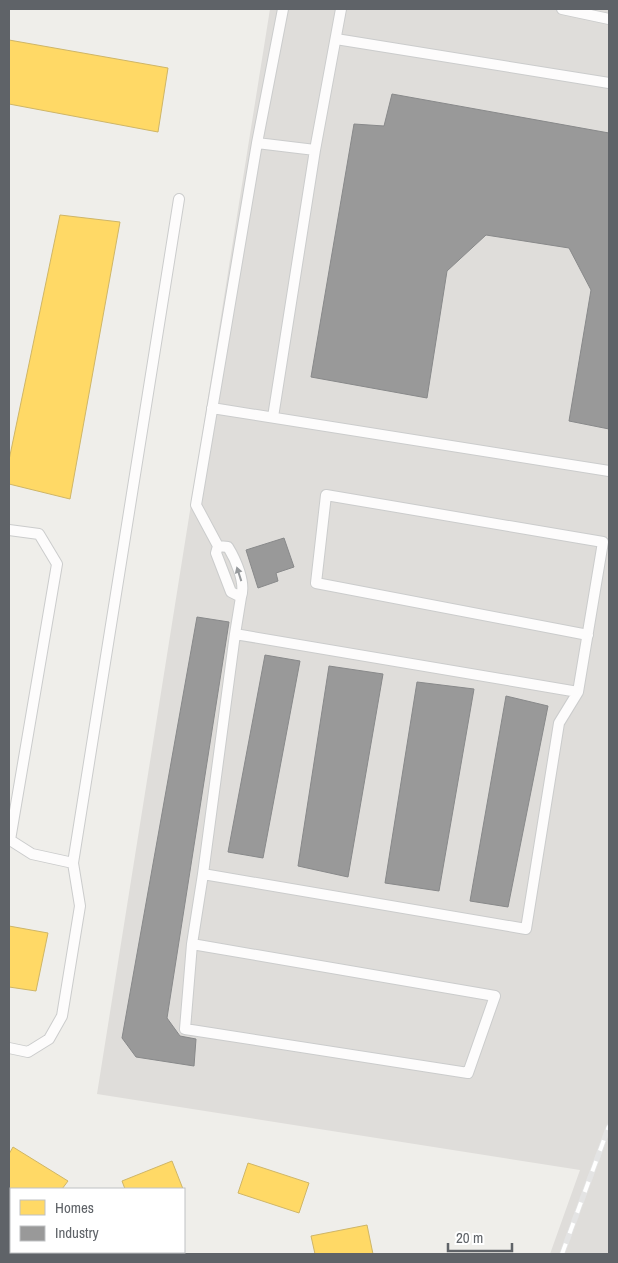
<svg xmlns="http://www.w3.org/2000/svg" width="618" height="1263" font-family="'Archivo Narrow',sans-serif">
  <style>
    .industrial { fill: #dfddda }
    .homes { fill: #ffd966; stroke: #cfb667 }
    .industry { fill: #999; stroke: #88898a }
    .lines { fill: none; stroke-linecap: round; stroke-linejoin: round }
    .service-casing { stroke: #cbcccc; stroke-width: 12 }
    .service { stroke: #fdfcfc; stroke-width: 10 }
    .rail-casing { stroke: #e4e4e4; stroke-width: 5.5 }
    .rail { stroke: #fff; stroke-width: 4; stroke-dasharray: 11; stroke-linecap: butt }
    .oneway { fill: #96999c }
  </style>
  <rect width="100%" height="100%" fill="#efeeea"/>
  <path class="industrial" d="M 270,9 L 609,9 L 609,1254 L 550,1254 L 580,1170 L 97,1094 Z"/>
  <path class="homes" d="M 9,40 L 168,68 L 158,132 L 9,104 Z
    M 60,215 L 120,222 L 70,499 L 9,484 L 9,460 Z
    M 9,926 L 48,933 L 36,991 L 9,987 Z
    M 13,1147 L 68,1181 L 62,1189 L 11,1189 L 11,1202 L 9,1201 L 9,1154 Z
    M 172,1161 L 183,1189 L 125,1189 L 122,1181 Z
    M 248,1163 L 309,1183 L 299,1213 L 238,1193 Z
    M 367,1225 L 373,1254 L 315,1254 L 311,1236 Z
    M 104,1252 L 126,1252 L 127,1254 L 98,1254 Z"/>
  <path class="industry" d="M 392,94 L 609,133 L 609,429 L 569,421 L 591,290 L 569,248 L 486,235 L 447,271 L 427,398 L 311,377 L 354,124 L 384,126 Z
    M 284,538 L 294,567 L 276,573 L 278,581 L 258,588 L 246,550 Z
    M 197,617 L 229,622 L 167,1018 L 180,1036 L 196,1039 L 194,1066 L 136,1057 L 122,1038 Z
    M 265,655 L 300,661 L 263,858 L 228,852 Z
    M 329,666 L 383,674 L 348,877 L 298,866 Z
    M 417,682 L 474,689 L 439,891 L 385,883 Z
    M 506,696 L 548,706 L 508,907 L 470,901 Z"/>
  <g class="lines">
    <g class="service-casing">
      <path id="service" d="M 562,9 L 609,19
        M 336,39 L 609,83
        M 257,143 L 315,150 L 341,9
        M 212,408 L 609,471
        M 273,417 L 315,150
        M 9,530 L 39,534 L 57,564 L 10,840 L 32,854 L 73,863 L 80,906 L 62,1016 L 49,1039 L 28,1052 L 9,1048
        M 218,546 L 228,547 C 236,560 246,583 241,597 L 231,592 L 216,553 L 218,546 L 196,505 L 257,143 L 283,9
        M 241,597 L 235,634 L 578,692 L 603,542 L 326,495 L 316,583 L 588,635
        M 73,863 L 179,199
        M 203,874 L 235,634
        M 192,944 L 185,1029 L 468,1073 L 495,996 L 192,944 L 203,874 L 526,929 L 559,723 L 578,692"/>
    </g>
    <use href="#service" class="service"/>
    <g class="rail-casing">
      <path id="rail" d="M 562,1254 L 609,1126"/>
    </g>
    <use href="#rail" class="rail"/>
  </g>
  <defs><path id="oneway-solid" d="M-6-.8H1V-3.2L6.5 0L1 3.2V.8H-6Z" transform="scale(1.25)"/></defs>
  <use class="oneway" href="#oneway-solid" transform="translate(239 574) rotate(-108)"/>
  <rect width="618" height="1263" fill="none" stroke="#5f6368" stroke-width="20"/>
  <rect x="10" y="1188" width="175" height="65" fill="#ffffff" stroke="#bfc1c3"/>
  <rect x="20" y="1200" width="25" height="15" fill="#ffd966" stroke="#bfc1c3"/>
  <text x="55" y="1213" font-size="15" fill="#5f6368">Homes</text>
  <rect x="20" y="1226" width="25" height="15" fill="#999999" stroke="#bfc1c3"/>
  <text x="55" y="1238" font-size="15" fill="#5f6368">Industry</text>
  <path d="M448 1243v8h64v-8" fill="none" stroke="#5f6368" stroke-width="2.5"/>
  <text x="456" y="1243" font-size="15" fill="#5f6368" stroke="#ffffff" stroke-width="4" paint-order="stroke">20 m</text>
</svg>
